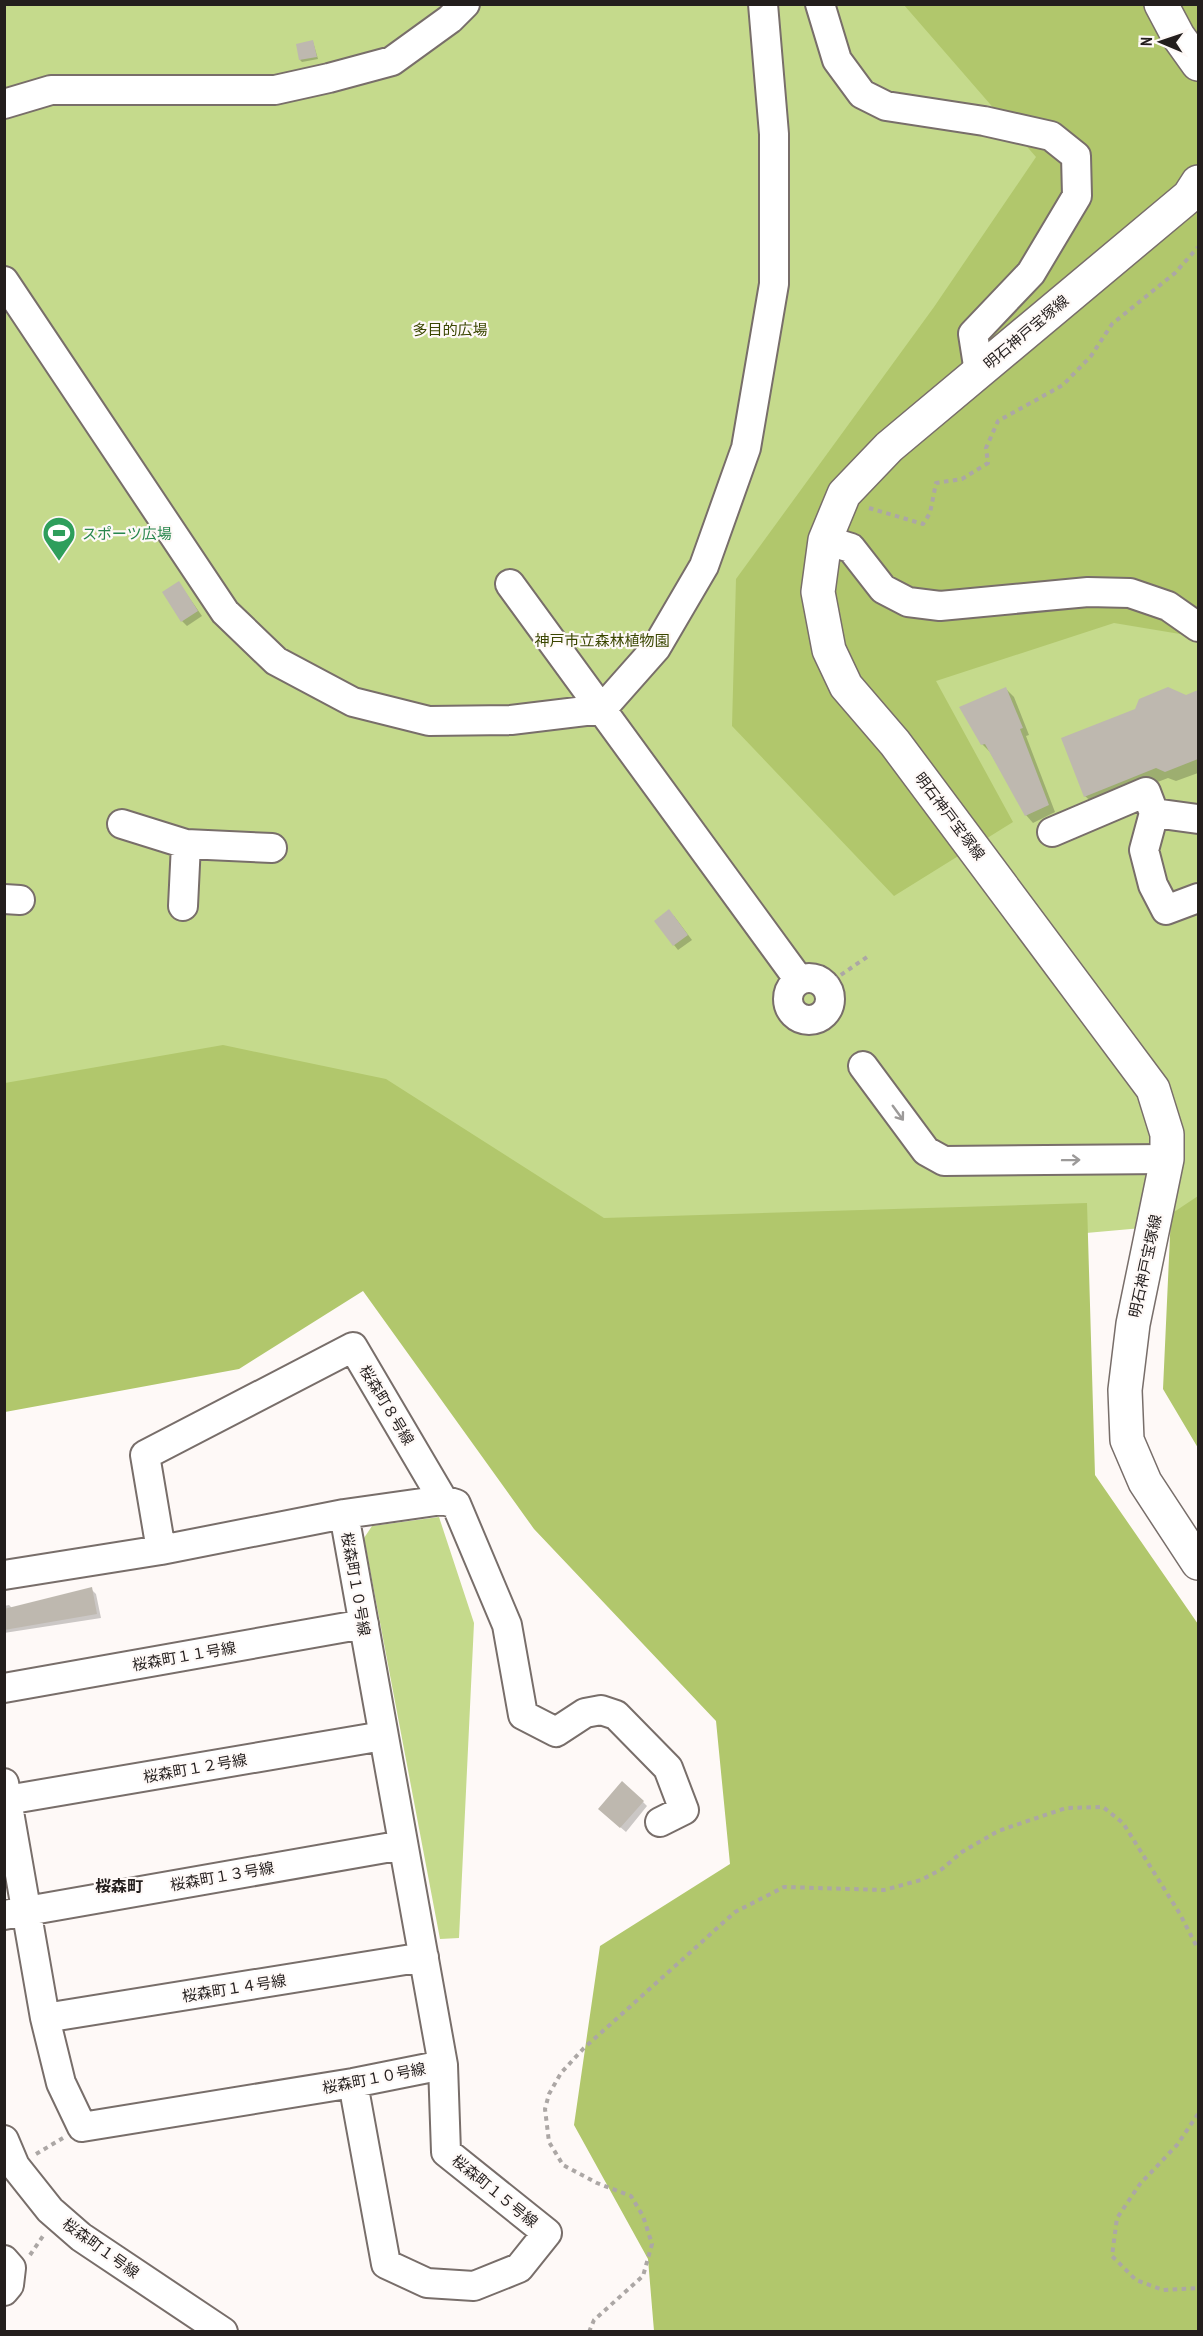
<svg xmlns="http://www.w3.org/2000/svg" width="1203" height="2336" font-family="'PT Sans Narrow','Noto Sans JP',sans-serif">
  <style>
    .green { fill: #c5da8c }
    .forest { fill: #b1c76c }
    .shadow { fill: #0003 }
    .building { fill: #beb8af }
    .lines { fill: none; stroke-linecap: round; stroke-linejoin: round }
    .minor-casing { stroke: #786e6a; stroke-width: 32 }
    .major-casing { stroke: #786e6a; stroke-width: 36 }
    .path { stroke: #aca7a5; stroke-width: 4; stroke-dasharray: 4.5 4.5; stroke-linecap: butt }
    .minor { stroke: #fff; stroke-width: 28 }
    .major { stroke: #fff; stroke-width: 33 }
    .oneway { stroke: #9c9a99 }
    .labels { text-anchor: middle; dominant-baseline: central; stroke-width: 4.5; stroke-linejoin: round; paint-order: stroke }
    .park-label { font-size: 15px; fill: #3a4600; stroke: #fef9f7 }
    .street-label { font-size: 15px; fill: #231e1d; stroke: #fef9f7 }
    .leisure-label { font-size: 15px; fill: #27864d; stroke: #fef9f7; text-anchor: start }
    .neighbourhood-label { font-size: 16px; font-weight: bold; fill: #231e1d; stroke: #fef9f7 }
  </style>
  <rect width="100%" height="100%" fill="#fef9f7"/>
  <path class="green" d="M 4,5 L 1198,5 L 1198,1223 L 602,1276 L 5,1175 Z
    M 439,1517 L 474,1623 L 459,1938 L 440,1939 L 364,1538 L 372,1526 Z"/>
  <path class="forest" d="M 904,5 L 1198,5 L 1198,637 L 1114,623 L 936,681 L 1013,822 L 894,896 L 732,726 L 736,579 L 934,307 L 1036,157 Z
    M 223,1045 L 386,1079 L 604,1218 L 1087,1203 L 1095,1475 L 1198,1624 L 1198,2331 L 654,2331 L 648,2259 L 574,2125 L 600,1946 L 730,1864 L 716,1721 L 534,1529 L 363,1291 L 239,1369 L 5,1412 L 5,1083 Z
    M 1198,1196 L 1198,1448 L 1163,1389 L 1171,1214 Z"/>
  <path class="shadow" d="M 313,42 L 318,59 L 302,62 L 300,60 Z
    M 179,583 L 202,616 L 187,626 L 182,621 Z
    M 1006,689 L 1014,697 L 1029,735 L 1026,736 L 1055,812 L 1033,823 L 1026,815 L 990,752 L 982,744 Z
    M 1198,691 L 1198,773 L 1176,781 L 1168,778 L 1096,806 L 1085,796 L 1186,696 Z
    M 674,916 L 692,940 L 678,950 L 674,945 Z
    M 91,1589 L 96,1594 L 101,1618 L 4,1633 L 4,1606 L 9,1605 L 12,1608 Z
    M 643,1802 L 647,1806 L 626,1832 L 605,1814 Z"/>
  <path class="building" d="M 313,40 L 317,57 L 299,60 L 296,44 Z
    M 179,581 L 198,611 L 181,622 L 162,592 Z
    M 1006,687 L 1023,728 L 1020,729 L 1049,805 L 1025,816 L 985,744 L 981,745 L 959,707 Z
    M 1168,687 L 1186,695 L 1198,690 L 1198,759 L 1165,772 L 1156,768 L 1084,797 L 1061,738 L 1135,709 L 1139,699 Z
    M 669,909 L 688,935 L 673,946 L 654,921 Z
    M 92,1587 L 97,1614 L 4,1630 L 4,1609 Z
    M 622,1781 L 644,1801 L 620,1828 L 598,1809 Z"/>
  <g class="lines">
    <g class="minor-casing">
      <path id="minor" d="M 820,4 L 837,60 L 862,94 L 886,106 L 984,121 L 1051,136 L 1076,156 L 1077,196 L 1031,273 L 973,334 L 979,372
        M 4,104 L 51,90 L 275,90 L 329,78 L 392,61 L 450,19 L 465,4
        M 4,281 L 225,612 L 276,661 L 353,702 L 429,721 L 511,720 L 602,709 L 656,648 L 704,566 L 746,448 L 774,284 L 774,134 L 763,4
        M 825,540 L 851,548 L 883,589 L 908,602 L 940,606 L 1088,592 L 1130,593 L 1168,606 L 1198,627
        M 510,584 L 799,980
        M 1154,813 L 1144,850 L 1153,885 L 1166,910 L 1198,898
        M 122,824 L 186,844 L 272,848
        M 1052,832 L 1146,792 L 1154,813 L 1198,819
        M 4,899 L 20,900
        M 183,906 L 186,844
        M788 999a21 21 0 1 1 42 0a21 21 0 1 1-42 0Z
        M 863,1066 L 926,1151 L 944,1161 L 1167,1159
        M 443,1500 L 456,1504 L 507,1625 L 523,1715 L 556,1732 L 585,1713 L 601,1710 L 616,1715 L 668,1768 L 684,1810 L 660,1822
        M 4,1575 L 161,1550 L 344,1514 L 443,1500 L 353,1347 L 145,1455 L 161,1550
        M 4,1688 L 364,1624
        M 4,1783 L 45,2018 L 61,2083 L 82,2127 L 353,2083 L 443,2065 L 344,1514
        M 7,1800 L 383,1736
        M 4,1915 L 403,1845
        M 45,2018 L 424,1957
        M 353,2083 L 386,2264 L 427,2283 L 474,2286 L 519,2268 L 547,2233 L 446,2152 L 443,2065
        M 4,2140 L 15,2166 L 50,2210 L 81,2237 L 223,2332
        M 4,2260 L 11,2268 L 9,2285 L 4,2291"/>
    </g>
    <g class="major-casing">
      <path id="major" d="M 1161,4 L 1178,36 L 1198,64
        M 1198,182 L 1189,196 L 889,447 L 844,494 L 825,540 L 818,592 L 829,650 L 846,686 L 895,743 L 1153,1089 L 1167,1134 L 1167,1159 L 1133,1324 L 1125,1390 L 1127,1440 L 1145,1482 L 1198,1563"/>
    </g>
    <path class="path" d="M 869,508 L 923,524 L 930,513 L 936,483 L 962,479 L 988,463 L 986,448 L 998,421 L 1063,385 L 1091,356 L 1112,324 L 1175,273 L 1198,247
      M 826,985 L 870,955
      M 1198,2114 L 1177,2145 L 1140,2184 L 1117,2218 L 1112,2256 L 1136,2280 L 1163,2290 L 1198,2288
      M 36,2154 L 63,2138
      M 30,2255 L 43,2236
      M 589,2332 L 594,2320 L 643,2276 L 652,2244 L 643,2216 L 631,2196 L 597,2183 L 563,2165 L 549,2142 L 545,2109 L 549,2094 L 561,2073 L 583,2049 L 735,1912 L 784,1887 L 884,1890 L 921,1880 L 942,1869 L 962,1852 L 998,1831 L 1066,1808 L 1103,1807 L 1123,1823 L 1180,1914 L 1198,1949"/>
    <use href="#minor" class="minor"/>
    <use href="#major" class="major"/>
  </g>
  <defs><path id="oneway-shaft" d="M-6 0H5M1.5-3L5.5 0L1.5 3" fill="none" stroke-width="1.6" stroke-linecap="round" stroke-linejoin="round" transform="scale(1.5)"/></defs>
  <g class="oneway">
    <use href="#oneway-shaft" transform="translate(898 1113) rotate(54)"/>
    <use href="#oneway-shaft" transform="translate(1071 1160) rotate(-1)"/>
  </g>
  <defs>
    <g id="stadium-pin" transform="scale(1.725)"><path d="M0 17L-7.5 6A9.5 9.5 0 1 1 7.5 6Z" fill="#2e9e5b" stroke="#fef9f7"/><path d="M0-5a6.5 5 0 1 0 0 10a6.5 5 0 1 0 0-10ZM-3.5-1.8h7v3.6h-7Z" fill="#fff"/></g>
  </defs>
  <g fill-rule="evenodd">
    <use href="#stadium-pin" x="59" y="533"/>
  </g>
  <g class="labels">
    <g class="park-label">
      <text x="450" y="329">多目的広場</text>
      <text x="602" y="640">神戸市立森林植物園</text>
    </g>
    <g class="street-label">
      <text transform="translate(1026 332) rotate(-40)">明石神戸宝塚線</text>
      <text transform="translate(950 816) rotate(53)">明石神戸宝塚線</text>
      <text transform="translate(1145 1266) rotate(-78)">明石神戸宝塚線</text>
      <text transform="translate(387 1405) rotate(59)">桜森町８号線</text>
      <text transform="translate(356 1584) rotate(80)">桜森町１０号線</text>
      <text transform="translate(184 1656) rotate(-10)">桜森町１１号線</text>
      <text transform="translate(195 1768) rotate(-10)">桜森町１２号線</text>
      <text transform="translate(222 1876) rotate(-10)">桜森町１３号線</text>
      <text transform="translate(234 1988) rotate(-9)">桜森町１４号線</text>
      <text transform="translate(374 2078) rotate(-11)">桜森町１０号線</text>
      <text transform="translate(495 2191) rotate(39)">桜森町１５号線</text>
      <text transform="translate(101 2248) rotate(36)">桜森町１号線</text>
    </g>
    <g class="leisure-label">
      <text x="82" y="533">スポーツ広場</text>
    </g>
    <g class="neighbourhood-label">
      <text x="119" y="1886">桜森町</text>
    </g>
  </g>
  <rect width="1203" height="2336" fill="none" stroke="#231e1d" stroke-width="12"/>
  <g transform="translate(1161 42) rotate(272)" stroke="#fef9f7" stroke-width="4.5" paint-order="stroke">
  <path d="M0-4.5L10 22L0 15L-10 22Z" fill="#231e1d"/>
  <text y="-9" font-size="16" font-weight="bold" text-anchor="middle" fill="#231e1d">N</text>
  </g>
</svg>
